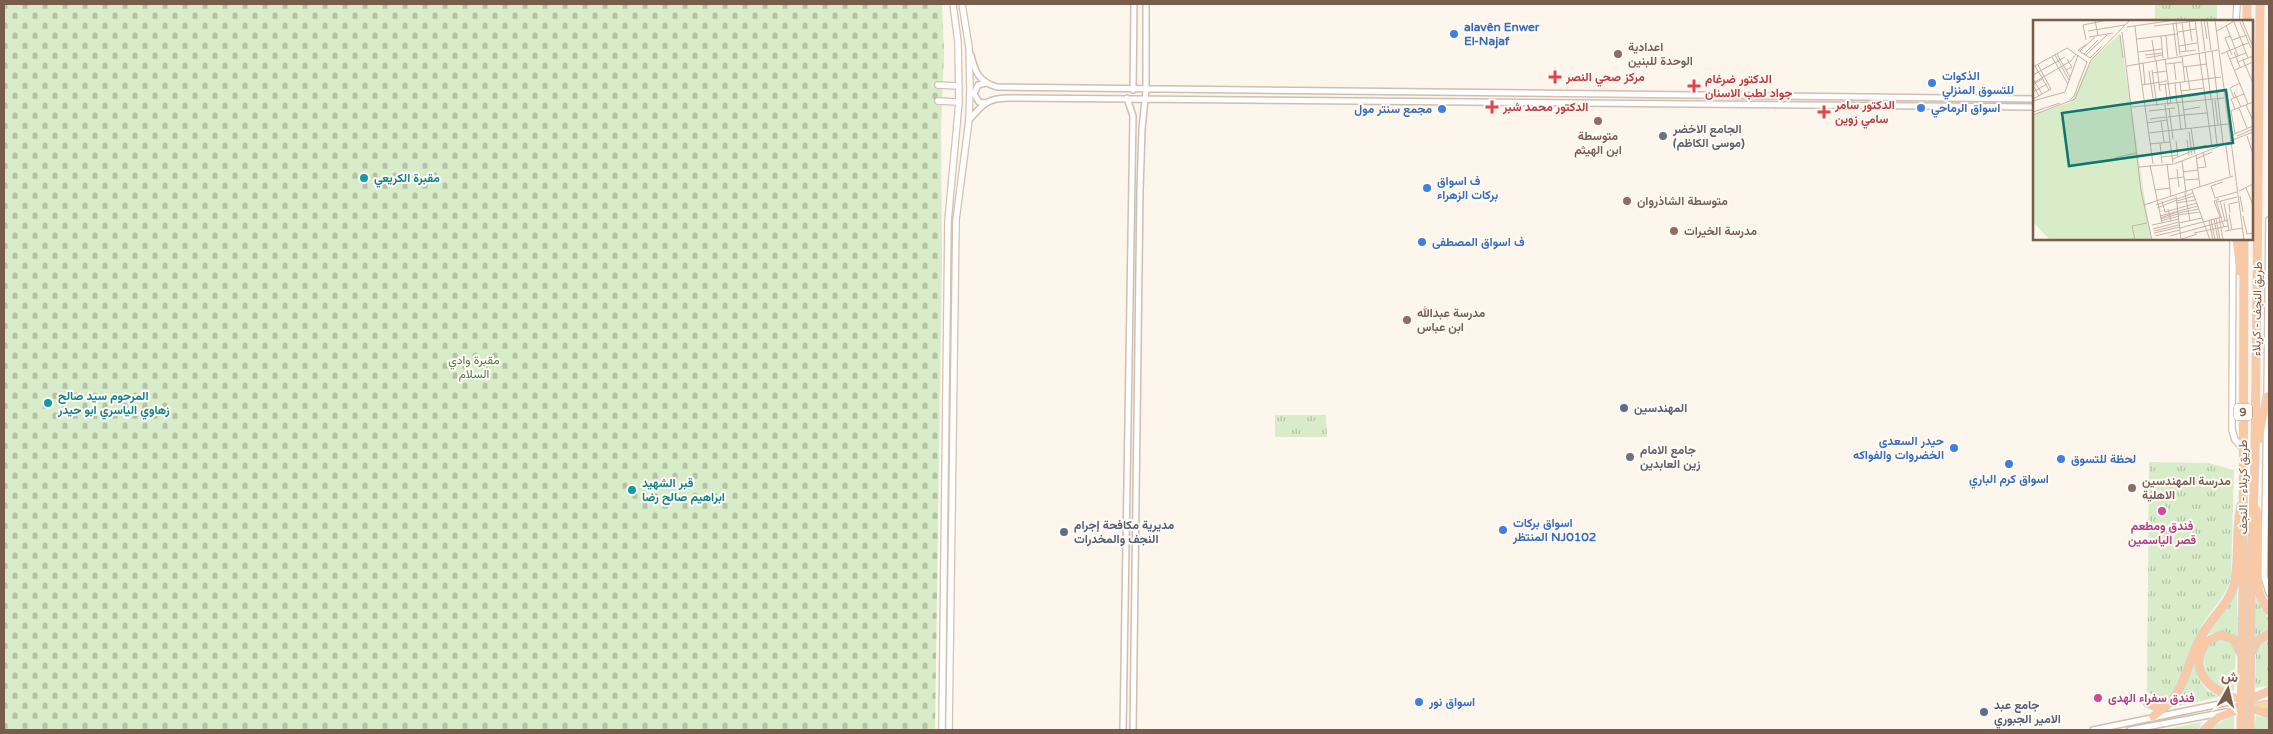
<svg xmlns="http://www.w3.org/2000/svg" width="2273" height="734" font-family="'Varela Round',Vazirmatn,sans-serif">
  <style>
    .grass { fill: url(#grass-tufts) }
    .cemetery { fill: url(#cemetery-stones) }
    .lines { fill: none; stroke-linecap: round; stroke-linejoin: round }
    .tertiary-casing { stroke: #d1beb0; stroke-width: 8 }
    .secondary-casing { stroke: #d6c0b0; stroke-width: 8 }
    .primary-casing { stroke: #dad1cd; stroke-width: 9 }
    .trunk-casing { stroke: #dad1cd; stroke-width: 9 }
    .tertiary { stroke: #fff; stroke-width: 5 }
    .secondary { stroke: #fff; stroke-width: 5.5 }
    .primary { stroke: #fbd9a5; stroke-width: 6 }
    .trunk { stroke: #f9c8a4; stroke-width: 7 }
    .trunk-bridge-casing { stroke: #dad1cd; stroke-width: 9; stroke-linecap: butt }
    .trunk-bridge { stroke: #f9c8a4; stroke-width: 7 }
    .shop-dot { fill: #3f7fe0; stroke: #fffaf3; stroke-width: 2 }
    .education-dot { fill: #8d6e63; stroke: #fffaf3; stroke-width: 2 }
    .health-dot { fill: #e0444e; stroke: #fffaf3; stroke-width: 2 }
    .worship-dot { fill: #6b7280; stroke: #fffaf3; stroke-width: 2 }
    .culture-dot { fill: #0f9aa8; stroke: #fffaf3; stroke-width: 2 }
    .service-dot { fill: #5c6f8a; stroke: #fffaf3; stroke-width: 2 }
    .hotel-dot { fill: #d1479c; stroke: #fffaf3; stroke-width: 2 }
    .labels { text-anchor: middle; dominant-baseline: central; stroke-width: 4; stroke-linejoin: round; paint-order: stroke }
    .shield { fill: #fffaf3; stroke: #a28b7f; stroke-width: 1 }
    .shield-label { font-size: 11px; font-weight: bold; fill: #7a5c4d }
    .shop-label { font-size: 12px; font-weight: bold; fill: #366cbe; stroke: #fffaf3; text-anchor: start }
    .education-label { font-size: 12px; font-weight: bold; fill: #785e54; stroke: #fffaf3; text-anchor: start }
    .health-label { font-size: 12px; font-weight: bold; fill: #be3a42; stroke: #fffaf3; text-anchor: start }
    .worship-label { font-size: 12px; font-weight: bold; fill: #5b616d; stroke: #fffaf3; text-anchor: start }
    .culture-label { font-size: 12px; font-weight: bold; fill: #0d838f; stroke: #fffaf3; text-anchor: start }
    .street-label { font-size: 12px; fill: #7a5c4d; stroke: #fffaf3 }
    .park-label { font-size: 12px; fill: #537a41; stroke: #fffaf3 }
    .service-label { font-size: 12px; font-weight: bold; fill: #4e5e75; stroke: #fffaf3; text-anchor: start }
    .hotel-label { font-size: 12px; font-weight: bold; fill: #b23c85; stroke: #fffaf3 }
    .inset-road { fill: none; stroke: #c5b3a7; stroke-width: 1 }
    .view { fill: #0f766e; fill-opacity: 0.15; stroke: #0f766e; stroke-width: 2.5 }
    .inset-edge { fill: none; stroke: #7a5c4d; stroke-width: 2.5 }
  </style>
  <defs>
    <pattern id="grass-tufts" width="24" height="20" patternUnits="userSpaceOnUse" patternTransform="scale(1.25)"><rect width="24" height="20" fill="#d8ecc9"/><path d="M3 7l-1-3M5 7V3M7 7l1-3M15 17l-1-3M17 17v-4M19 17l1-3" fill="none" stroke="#b4c2a5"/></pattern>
    <pattern id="cemetery-stones" width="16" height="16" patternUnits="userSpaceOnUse" patternTransform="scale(1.25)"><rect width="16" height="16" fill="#d8ecc9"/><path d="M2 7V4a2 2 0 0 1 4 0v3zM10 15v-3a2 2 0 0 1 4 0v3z" fill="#b4c2a5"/></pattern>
  </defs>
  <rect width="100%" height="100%" fill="#fdf6ec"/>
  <path class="grass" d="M 2155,4 L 2217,4 L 2217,21 L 2155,21 Z
    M 1275,415 L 1326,415 L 1327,437 L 1275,437 Z
    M 2149,462 L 2208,463 L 2234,470 L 2231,577 C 2226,598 2211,609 2201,627 C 2188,651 2184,680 2166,701 L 2147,692 Z
    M 2237,588 L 2238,642 C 2229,630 2214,628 2203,639 Z
    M 2254,595 L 2269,619 L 2269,632 L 2260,634 L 2253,640 Z
    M 2220,639 L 2232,643 L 2236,650 L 2234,691 C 2208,691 2198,667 2208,644 Z
    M 2264,640 L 2269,640 L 2269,686 L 2255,688 L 2256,649 L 2258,643 Z
    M 2195,661 C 2196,680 2203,689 2219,697 L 2169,708 L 2177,702 Z
    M 2256,715 L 2269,719 L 2269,730 L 2254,730 Z
    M 2234,716 L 2234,730 L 2209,730 L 2224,720 Z
    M 2202,722 L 2198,730 L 2162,730 Z"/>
  <path class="cemetery" d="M 4,4 L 942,4 L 944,53 L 941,129 L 942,258 L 935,730 L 4,730 Z"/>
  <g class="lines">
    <g class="tertiary-casing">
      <path id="tertiary" d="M 971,55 C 975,72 979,82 997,87 L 2034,99
        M 986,83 L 978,85 L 974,94 L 979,102 L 986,103
        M 1133,90 L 1134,4
        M 969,120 C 983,104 987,98 1010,98 L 2034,107
        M 1123,730 L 1133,116 L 1127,98
        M 1133,730 L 1140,191 L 1142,129 L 1146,90 L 1146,4
        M 2093,730 L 2239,700
        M 2130,730 L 2226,712"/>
    </g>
    <g class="secondary-casing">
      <path id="secondary" d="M 2236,21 L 2237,4
        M 938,85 L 959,86
        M 938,101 L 959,102
        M 2233,239 L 2232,430 L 2235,440 L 2243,448
        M 2267,400 L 2269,220
        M 2267,409 L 2264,576 L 2269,593
        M 942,730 L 948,221 L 959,102 L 958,42 L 953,4
        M 949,730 L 956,220 L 969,120 L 970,89 L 969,47 L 962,4"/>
    </g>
    <g class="primary-casing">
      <path id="primary" d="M 2239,709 L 2269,704"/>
    </g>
    <g class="trunk-casing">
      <path id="trunk" d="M 2247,21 L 2247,4
        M 2236,239 L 2240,271
        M 2259,439 L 2267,396
        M 2256,510 L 2258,526 L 2258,589 L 2261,598 L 2269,611
        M 2243,584 L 2244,239
        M 2251,584 L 2255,457 L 2260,4
        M 2252,652 L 2257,641 L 2269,634
        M 2253,698 L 2269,691
        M 2240,700 C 2213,692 2186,673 2206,642 L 2220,635 L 2234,639 L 2241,654
        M 2147,703 L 2159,708 L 2166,706
        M 2252,708 L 2269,714
        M 2153,717 C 2190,691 2183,667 2203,633 C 2212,617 2229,604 2234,585 C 2240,559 2235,531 2241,505
        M 2204,730 L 2218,717 L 2239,709"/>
    </g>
    <use href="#tertiary" class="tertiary"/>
    <use href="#secondary" class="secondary"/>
    <use href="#primary" class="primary"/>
    <use href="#trunk" class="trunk"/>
    <g class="trunk-bridge-casing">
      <path id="trunk-bridge" d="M 2241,730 L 2243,584
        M 2250,730 L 2251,584"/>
    </g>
    <use href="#trunk-bridge" class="trunk-bridge"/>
  </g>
  <g class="shop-dot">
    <circle cx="1454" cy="34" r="5"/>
    <circle cx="1932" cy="83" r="5"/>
    <circle cx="1921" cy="108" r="5"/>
    <circle cx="1442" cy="109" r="5"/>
    <circle cx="1427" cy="188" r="5"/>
    <circle cx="1422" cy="242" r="5"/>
    <circle cx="1954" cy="448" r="5"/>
    <circle cx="2061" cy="459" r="5"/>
    <circle cx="2009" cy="464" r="5"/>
    <circle cx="1503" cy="530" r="5"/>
    <circle cx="1419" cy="702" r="5"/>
  </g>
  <g class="education-dot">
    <circle cx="1618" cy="54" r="5"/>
    <circle cx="1598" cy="121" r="5"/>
    <circle cx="1627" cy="201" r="5"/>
    <circle cx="1674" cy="231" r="5"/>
    <circle cx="1407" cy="320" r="5"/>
    <circle cx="2132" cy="488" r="5"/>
  </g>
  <g class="health-dot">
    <path d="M1552.5 69.5h5v5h5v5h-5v5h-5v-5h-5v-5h5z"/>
    <path d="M1691.5 78.5h5v5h5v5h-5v5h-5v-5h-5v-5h5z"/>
    <path d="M1489.5 99.5h5v5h5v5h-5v5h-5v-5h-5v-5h5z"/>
    <path d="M1821.5 104.5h5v5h5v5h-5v5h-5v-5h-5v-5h5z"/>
  </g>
  <g class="worship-dot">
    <circle cx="1663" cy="136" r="5"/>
    <circle cx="1630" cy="457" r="5"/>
  </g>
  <g class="culture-dot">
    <circle cx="364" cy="178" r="5"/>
    <circle cx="48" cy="403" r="5"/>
    <circle cx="632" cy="490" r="5"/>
  </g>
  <g class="service-dot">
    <circle cx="1624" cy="408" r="5"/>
    <circle cx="1064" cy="532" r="5"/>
    <circle cx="1984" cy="712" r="5"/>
  </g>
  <g class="hotel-dot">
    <circle cx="2162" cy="511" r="5"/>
    <circle cx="2098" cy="698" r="5"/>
  </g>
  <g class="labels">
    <rect class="shield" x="2234" y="403.5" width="18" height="17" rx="4"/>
    <g class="shield-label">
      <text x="2243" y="412">9</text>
    </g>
    <g class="shop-label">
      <text x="1464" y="27">alavên Enwer<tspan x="1464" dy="14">El-Najaf</tspan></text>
      <text x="1942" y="76">الذكوات<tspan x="1942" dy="14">للتسوق المنزلي</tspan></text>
      <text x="1931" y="108">اسواق الرماحي</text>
      <text x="1432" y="109" text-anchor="end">مجمع سنتر مول</text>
      <text x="1437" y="181">ف اسواق<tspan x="1437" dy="14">بركات الزهراء</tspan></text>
      <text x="1432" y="242">ف اسواق المصطفى</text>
      <text x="1944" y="441" text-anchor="end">حيدر السعدي<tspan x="1944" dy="14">الخضروات والفواكه</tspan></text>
      <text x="2071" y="459">لحظة للتسوق</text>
      <text x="2009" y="479" text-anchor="middle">اسواق كرم الباري</text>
      <text x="1513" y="523">اسواق بركات<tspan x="1513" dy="14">المنتظر NJ0102</tspan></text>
      <text x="1429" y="702">اسواق نور</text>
    </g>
    <g class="education-label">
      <text x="1628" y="47">اعدادية<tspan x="1628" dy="14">الوحدة للبنين</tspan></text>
      <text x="1598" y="136" text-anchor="middle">متوسطة<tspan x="1598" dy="14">ابن الهيثم</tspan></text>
      <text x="1637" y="201">متوسطة الشاذروان</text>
      <text x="1684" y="231">مدرسة الخيرات</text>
      <text x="1417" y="313">مدرسة عبدالله<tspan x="1417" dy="14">ابن عباس</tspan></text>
      <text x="2142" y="481">مدرسة المهندسين<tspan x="2142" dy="14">الاهلية</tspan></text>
    </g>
    <g class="health-label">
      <text x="1566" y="77">مركز صحي النصر</text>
      <text x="1705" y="79">الدكتور ضرغام<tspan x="1705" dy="14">جواد لطب الاسنان</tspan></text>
      <text x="1835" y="105">الدكتور سامر<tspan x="1835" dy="14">سامي زوين</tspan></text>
      <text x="1503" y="107">الدكتور محمد شبر</text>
    </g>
    <g class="worship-label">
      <text x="1673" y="129">الجامع الاخضر<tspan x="1673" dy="14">(موسى الكاظم)</tspan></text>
      <text x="1640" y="450">جامع الامام<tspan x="1640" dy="14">زين العابدين</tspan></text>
    </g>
    <g class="culture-label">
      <text x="374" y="178">مقبرة الكريعي</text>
      <text x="58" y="396">المرحوم سيد صالح<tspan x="58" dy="14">زهاوي الياسري ابو حيدر</tspan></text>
      <text x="642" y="483">قبر الشهيد<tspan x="642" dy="14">ابراهيم صالح رضا</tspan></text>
    </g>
    <g class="street-label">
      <text transform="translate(2257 309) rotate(-89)">طريق النجف - کربلاء</text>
      <text transform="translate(2243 487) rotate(-90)">طريق کربلاء - النجف</text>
    </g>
    <g class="park-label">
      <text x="474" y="360">مقبرة وادي<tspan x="474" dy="14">السلام</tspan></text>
    </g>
    <g class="service-label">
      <text x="1634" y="408">المهندسين</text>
      <text x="1074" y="525">مديرية مكافحة إجرام<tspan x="1074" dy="14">النجف والمخدرات</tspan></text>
      <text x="1994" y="705">جامع عبد<tspan x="1994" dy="14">الامير الجبوري</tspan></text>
    </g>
    <g class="hotel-label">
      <text x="2162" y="526">فندق ومطعم<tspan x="2162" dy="14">قصر الياسمين</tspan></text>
      <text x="2108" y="698" text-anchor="start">فندق سفراء الهدى</text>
    </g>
  </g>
  <g transform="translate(2033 20)">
    <rect width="220" height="220" fill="#fdf6ec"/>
    <path d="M 87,14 L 118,220 L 17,220 L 0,202 L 0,95 L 38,82 L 60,38 Z" fill="#d8ecc9"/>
    <path class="inset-road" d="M 62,0 L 65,16M 162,0 L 166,32M 168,0 L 172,31M 171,0 L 174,19M 174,0 L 178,30M 182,0 L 211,220M 209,0 L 220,27M 156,1 L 159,21M 143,2 L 147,35M 201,2 L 215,38M 207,2 L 218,28M 140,3 L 144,36M 149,3 L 153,31M 193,5 L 205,36M 102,6 L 106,43M 121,6 L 162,1M 94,7 L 142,0M 55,11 L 92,5M 184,11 L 203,0M 89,12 L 108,171 L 119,220M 145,12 L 163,9M 87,15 L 90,38M 128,16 L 130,38M 133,16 L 135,38M 197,16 L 192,18 L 199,35M 56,17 L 80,13M 103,19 L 145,14M 53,20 L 50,5 L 75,0M 119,20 L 122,40M 199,20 L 214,15M 54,24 L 45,30 L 57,38 L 69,26M 146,26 L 164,23M 47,31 L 62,17M 179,31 L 190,123M 105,32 L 129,29M 147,32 L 163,30M 172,32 L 178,79M 194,32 L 215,84M 201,32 L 207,47M 166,33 L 179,127M 24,34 L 37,57M 51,34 L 65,20M 188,34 L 215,23M 22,35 L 36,60M 53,35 L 74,15M 112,35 L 130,33M 149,36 L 152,62M 19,37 L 35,64M 113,38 L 130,35M 132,39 L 138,84M 197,39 L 213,33M 123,40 L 127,71M 210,40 L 220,63M 205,42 L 220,36M 106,43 L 120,144M 110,43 L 112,65M 141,43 L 143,60M 133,44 L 150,42M 2,46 L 16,70M 94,46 L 185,30M 153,46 L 157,70M 0,47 L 34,28 L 54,42 L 41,76 L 37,80M 150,47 L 174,44M 33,50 L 39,47 L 34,39M 119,50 L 124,86M 202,50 L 220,42M 116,51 L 120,78M 119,53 L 134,51M 0,55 L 32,37M 0,59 L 9,74M 147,62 L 153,109M 0,63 L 38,41 L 43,34M 142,63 L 144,84M 132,64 L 135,85M 109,65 L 134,61M 126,65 L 188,57M 148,71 L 171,68M 0,72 L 14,64M 201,72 L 208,87M 6,76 L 0,65 L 9,59M 149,77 L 166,75M 201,78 L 197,68 L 207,63M 0,79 L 18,69 L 5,45M 179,80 L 184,125M 182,80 L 185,105M 0,81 L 32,72 L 45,35M 145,84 L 148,110M 132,85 L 140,143M 213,85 L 220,101M 99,87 L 191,78M 136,88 L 140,119M 206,88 L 214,108M 202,89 L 198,79 L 211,74M 150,90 L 167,87M 116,91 L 142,88M 198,91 L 202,113M 0,92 L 27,83M 195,92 L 220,82M 0,95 L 42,79 L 58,40 L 97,0M 151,95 L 174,93M 135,97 L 151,95M 117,99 L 134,97M 128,101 L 131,122M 114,103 L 134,100M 158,108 L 162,134M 156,112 L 159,135M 115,113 L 195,104M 199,115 L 220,106M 204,116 L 220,109M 214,116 L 220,134M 154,120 L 156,136M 143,121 L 145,137M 197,121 L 220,112M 127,123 L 129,143M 117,124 L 137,122M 193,126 L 197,156M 163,135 L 167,167M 129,137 L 145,135M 82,138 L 103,133M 140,139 L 173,125M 163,139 L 179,132M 149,141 L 153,173M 134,144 L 138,177M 117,145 L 129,203M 106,147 L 141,144 L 197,122M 164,148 L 173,147 L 170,132M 144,149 L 146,167M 150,152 L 165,150M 136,159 L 151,157M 151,160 L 166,159M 190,162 L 178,166 L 182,178 L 204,172M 213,168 L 220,185M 122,170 L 137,168M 159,170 L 177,220M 206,171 L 220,164M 152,173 L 157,201M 143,176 L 148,220M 207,176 L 210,192M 144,179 L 160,173M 186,179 L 181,181 L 187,197M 183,180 L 191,207M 129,181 L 132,192 L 164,183M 144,181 L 161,176M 187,181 L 192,201M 184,182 L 204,177M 144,183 L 162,180M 191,183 L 196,210M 111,185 L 200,156M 123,185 L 143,178M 124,188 L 144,180M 135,189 L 138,201 L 146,199M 145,193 L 166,189M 197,193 L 196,184 L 205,182M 196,194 L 199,210M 145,195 L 167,192M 127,196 L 165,186M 210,196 L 214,214 L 220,213M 186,197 L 190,220M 127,198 L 145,192M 183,198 L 187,220M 128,199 L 145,194M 181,199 L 185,220M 176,200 L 180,220M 178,200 L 182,219M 128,201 L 146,196M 146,203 L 169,198M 119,205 L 138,201M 147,208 L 189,197M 120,209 L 146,202M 121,211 L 146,205M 192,211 L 209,208M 121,213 L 147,207M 161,213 L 195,206M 122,216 L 147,210M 137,216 L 195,200M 102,220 L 99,206 L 114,203M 146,220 L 164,214"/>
    <path class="view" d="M 193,70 L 200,123 L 36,146 L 29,93 Z"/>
    <rect width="220" height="220" class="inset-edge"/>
  </g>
  <rect width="2273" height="734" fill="none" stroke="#7a5c4d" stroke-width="10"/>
  <g transform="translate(2228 689) rotate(8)" stroke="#fffaf3" stroke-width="4" paint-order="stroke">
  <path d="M0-4L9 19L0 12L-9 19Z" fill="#7a5c4d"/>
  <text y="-8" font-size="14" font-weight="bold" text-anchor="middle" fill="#7a5c4d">ش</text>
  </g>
</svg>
